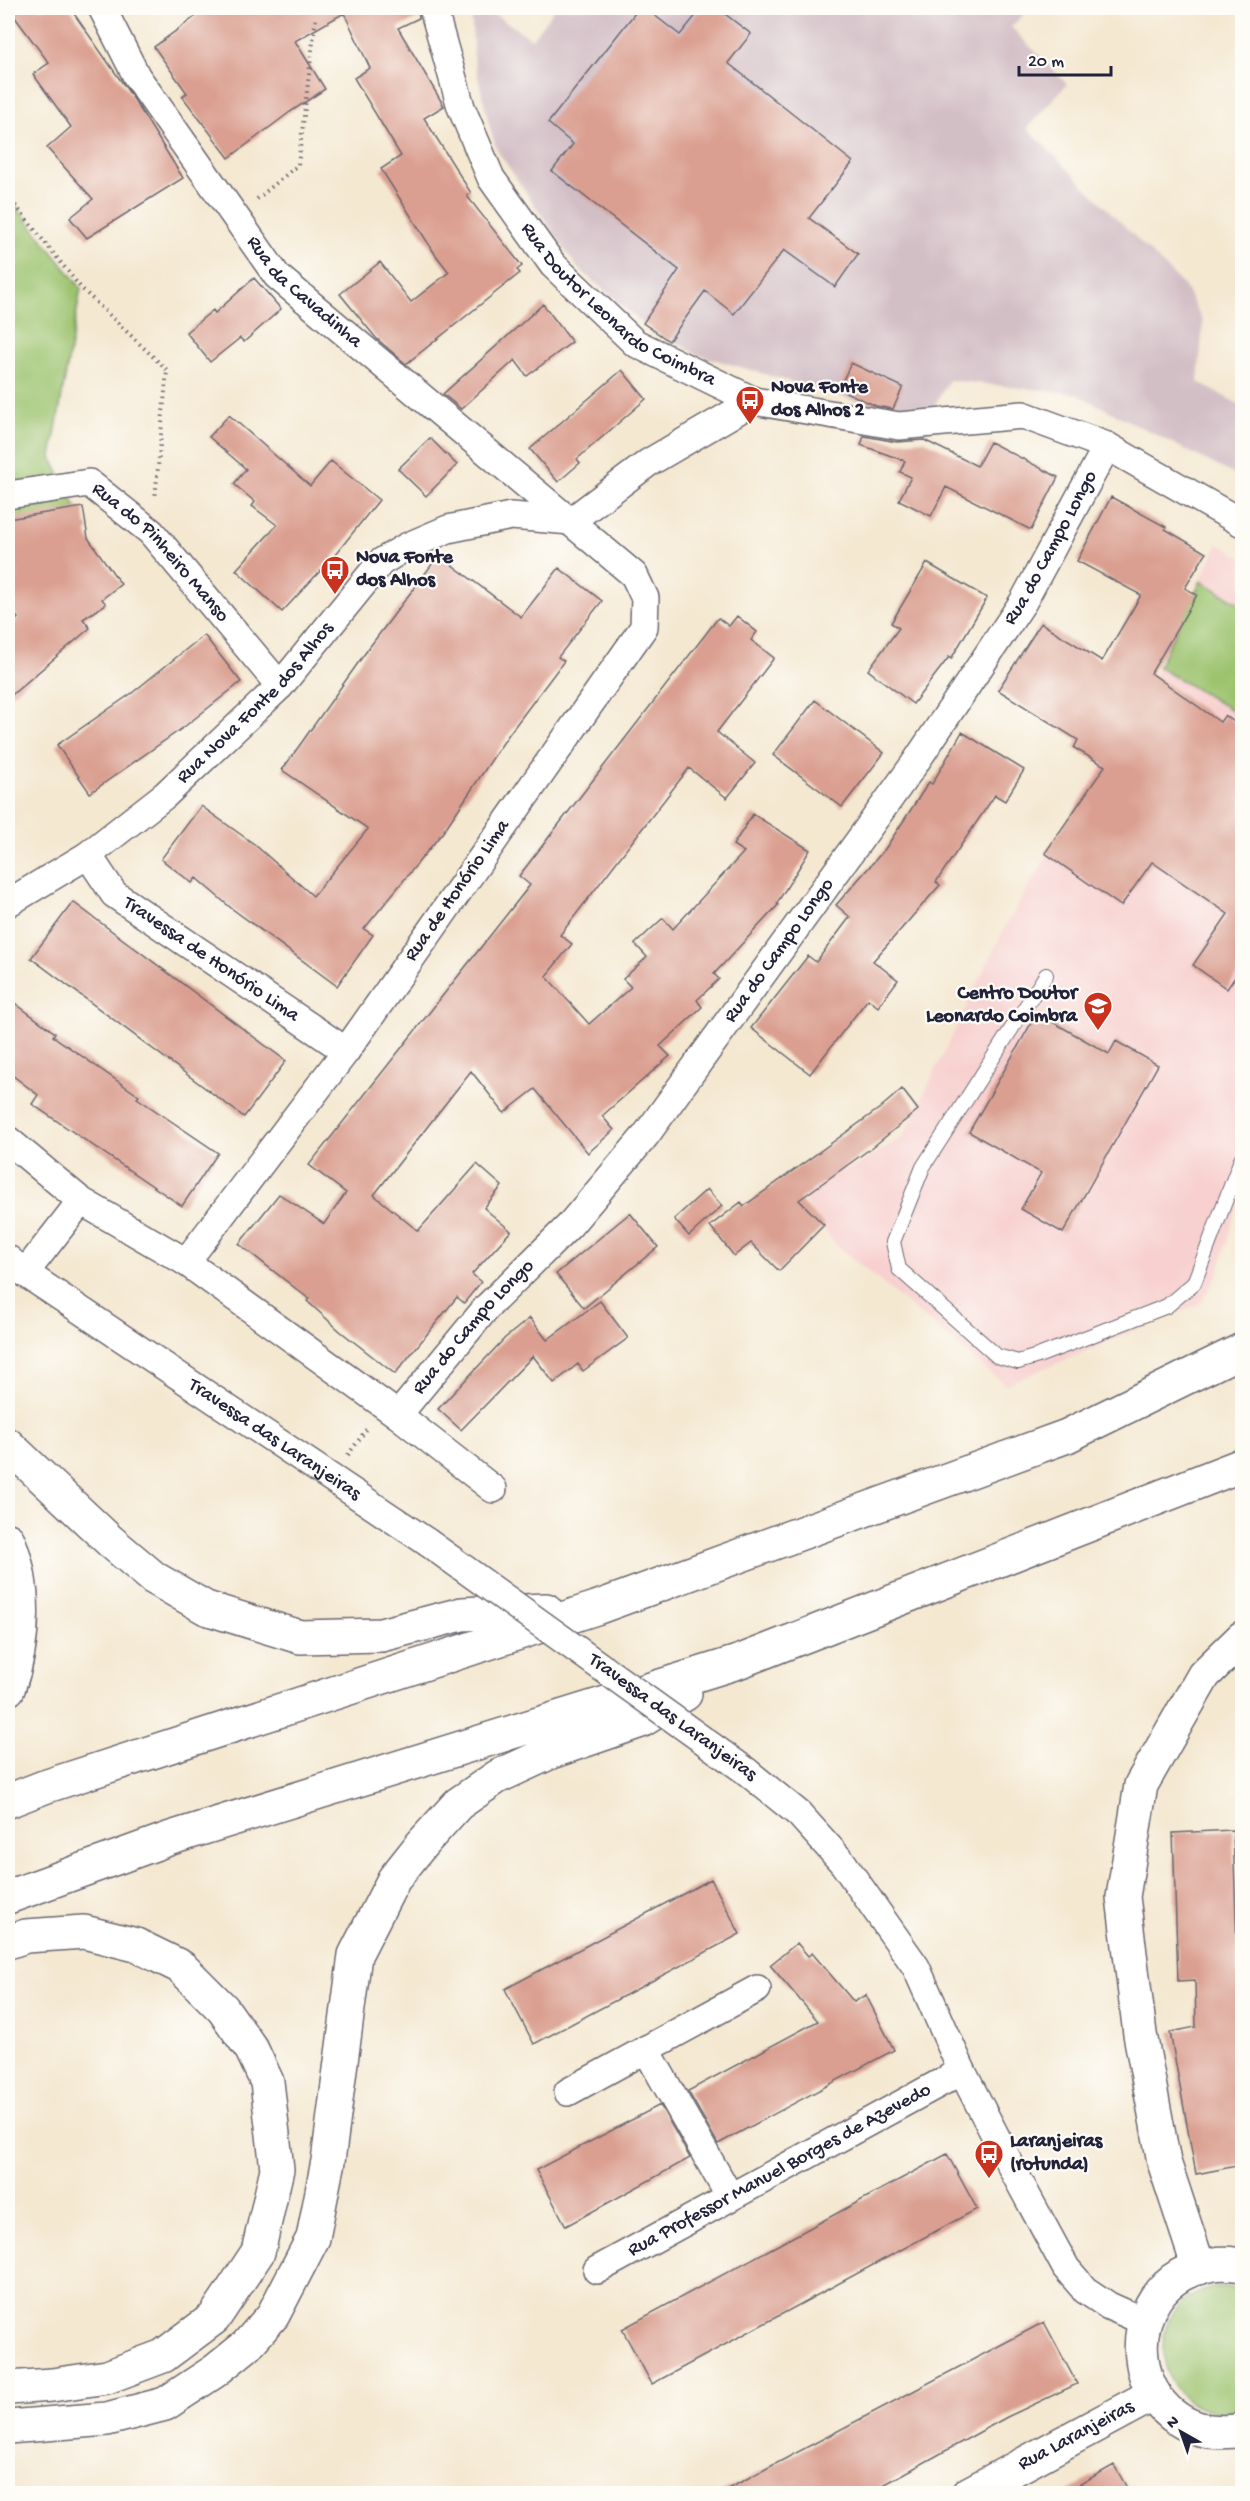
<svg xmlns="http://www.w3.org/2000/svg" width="1250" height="2501" font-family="'Gochi Hand',sans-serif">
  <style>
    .built { fill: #f7d0cf }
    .industrial { fill: #d2bec5 }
    .green { fill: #9cc36e; stroke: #5f7254; stroke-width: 1.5 }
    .building { fill: #da9f90 }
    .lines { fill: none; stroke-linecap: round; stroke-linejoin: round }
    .service-casing { stroke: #6c6770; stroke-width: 16 }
    .minor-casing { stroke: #6c6770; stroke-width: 30 }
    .tertiary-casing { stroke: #6c6770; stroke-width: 36 }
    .motorway-casing { stroke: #6c6770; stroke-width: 36 }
    .path { stroke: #6c6770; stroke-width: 4; stroke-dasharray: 1.5 4.5; stroke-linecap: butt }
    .service { stroke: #fff; stroke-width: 14 }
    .minor { stroke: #fff; stroke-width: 27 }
    .tertiary { stroke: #fff; stroke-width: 33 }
    .motorway { stroke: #fff; stroke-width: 33 }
    .minor-bridge-casing { stroke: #6c6770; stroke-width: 30; stroke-linecap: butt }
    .minor-bridge { stroke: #fff; stroke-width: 27 }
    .labels { text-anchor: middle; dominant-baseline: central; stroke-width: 4.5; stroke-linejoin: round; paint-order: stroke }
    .street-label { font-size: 20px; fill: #22223b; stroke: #fdfcf7 }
    .poi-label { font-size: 20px; font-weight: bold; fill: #22223b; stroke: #fdfcf7; text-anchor: start }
  </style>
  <rect width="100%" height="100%" fill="#fdfcf7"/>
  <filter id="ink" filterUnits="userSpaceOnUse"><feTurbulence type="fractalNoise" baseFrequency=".0167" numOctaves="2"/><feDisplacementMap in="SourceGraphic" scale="12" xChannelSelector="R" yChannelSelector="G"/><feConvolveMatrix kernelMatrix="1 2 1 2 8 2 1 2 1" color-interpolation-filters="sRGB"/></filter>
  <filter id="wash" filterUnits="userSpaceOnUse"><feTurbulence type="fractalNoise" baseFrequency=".008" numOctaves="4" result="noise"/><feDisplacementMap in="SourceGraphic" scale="24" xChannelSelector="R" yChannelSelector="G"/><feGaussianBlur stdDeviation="1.35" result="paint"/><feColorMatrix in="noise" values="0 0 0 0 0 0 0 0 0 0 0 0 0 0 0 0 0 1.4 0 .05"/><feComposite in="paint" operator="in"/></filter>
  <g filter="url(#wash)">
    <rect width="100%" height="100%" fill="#f4e8d1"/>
    <path class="built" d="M 1218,544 L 1242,557 L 1242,1194 L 1236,1209 L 1219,1272 L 1201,1303 L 1005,1385 L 834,1243 L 794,1186 L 855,1166 L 903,1137 L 1005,927 L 1153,678 Z"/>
    <path class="industrial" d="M 471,8 L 485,8 L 532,39 L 555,8 L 1030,8 L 1011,27 L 1067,84 L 1027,128 L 1185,287 L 1203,322 L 1198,382 L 1242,406 L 1242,468 L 1237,476 L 1076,394 L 949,380 L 930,413 L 901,414 L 696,354 L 641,322 L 577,267 L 497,150 L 490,128 L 474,60 Z"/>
    <path class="green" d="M 8,196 L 81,288 L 51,457 L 87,529 L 8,563 Z
      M 1201,581 L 1242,605 L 1242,716 L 1158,667 Z
      M 1231,2287 L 1242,2290 L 1242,2410 C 1161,2429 1130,2313 1208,2289 C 1215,2287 1224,2287 1231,2287 Z"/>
    <g id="blocks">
      <path class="building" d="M 8,8 L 70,8 L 135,101 L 183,178 L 87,238 L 70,218 L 93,199 L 47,148 L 71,127 L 33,74 L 49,63 Z
        M 207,8 L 418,8 L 419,18 L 398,28 L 444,106 L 424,118 L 471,193 L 467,196 L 522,266 L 517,270 L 520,273 L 406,364 L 376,338 L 340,294 L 380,262 L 411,302 L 449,272 L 435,254 L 381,169 L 401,156 L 354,78 L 370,68 L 344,13 L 295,41 L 325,89 L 290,112 L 229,158 L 182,96 L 187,93 L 154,47 Z
        M 639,8 L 645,8 L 680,35 L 702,8 L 717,8 L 751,34 L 728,63 L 853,162 L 809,218 L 858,254 L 835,287 L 784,250 L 734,314 L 705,291 L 669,341 L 643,323 L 679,270 L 552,171 L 573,144 L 548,123 Z
        M 254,278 L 281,309 L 244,342 L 240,338 L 210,362 L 186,332 L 213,310 L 215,313 Z
        M 543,304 L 572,342 L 527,376 L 515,360 L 461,409 L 443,394 Z
        M 851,363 L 903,387 L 893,409 L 876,406 L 839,389 Z
        M 622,370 L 646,399 L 577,459 L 580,463 L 558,482 L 530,449 Z
        M 229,415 L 310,486 L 331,461 L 379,500 L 335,555 L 282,612 L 236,570 L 277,525 L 252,506 L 255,502 L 234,484 L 246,469 L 209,437 Z
        M 864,436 L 897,442 L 924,440 L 977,466 L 990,442 L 1058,477 L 1031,530 L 946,487 L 931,516 L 899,500 L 911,477 L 900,472 L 905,461 L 861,445 Z
        M 430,438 L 457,465 L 426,496 L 398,469 Z
        M 1111,497 L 1166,527 L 1165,529 L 1206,553 L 1185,588 L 1197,595 L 1151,673 L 1220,722 L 1225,715 L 1242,728 L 1242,967 L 1227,989 L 1193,965 L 1228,914 L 1152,862 L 1121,906 L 1045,853 L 1105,766 L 1074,748 L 1078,740 L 998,690 L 1041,623 L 1102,661 L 1141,595 L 1077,561 Z
        M 83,507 L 88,538 L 121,584 L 102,599 L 106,604 L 83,619 L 90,628 L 8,698 L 8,630 L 18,618 L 8,607 L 8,519 Z
        M 439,555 L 521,617 L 559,568 L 602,601 L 558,657 L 564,661 L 509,734 L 443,832 L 364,929 L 373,935 L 337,986 L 231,908 L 196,878 L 192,883 L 161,859 L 201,806 L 254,844 L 313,896 L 368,829 L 282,770 L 368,649 Z
        M 927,563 L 987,598 L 951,659 L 949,657 L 913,704 L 868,670 L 899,628 L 891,623 Z
        M 737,616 L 757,632 L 751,640 L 774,658 L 717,732 L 755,763 L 727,798 L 689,768 L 560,935 L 572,944 L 546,976 L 589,1024 L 631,987 L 623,979 L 647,957 L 635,944 L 663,918 L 673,929 L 744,852 L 733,845 L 753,814 L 810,850 L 777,903 L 778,905 L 714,974 L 719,979 L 697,1000 L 702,1007 L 660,1046 L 670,1056 L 602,1116 L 614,1130 L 588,1153 L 535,1089 L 504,1113 L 471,1071 L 374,1195 L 418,1231 L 477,1164 L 502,1186 L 484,1208 L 511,1231 L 472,1274 L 481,1282 L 464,1303 L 457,1297 L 395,1374 L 340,1331 L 307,1301 L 309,1299 L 239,1244 L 279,1194 L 324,1224 L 346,1193 L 309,1165 L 530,885 L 519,876 L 718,618 L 729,626 Z
        M 204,635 L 241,682 L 184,727 L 90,793 L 57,745 L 132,693 Z
        M 815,700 L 884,753 L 842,807 L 773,755 Z
        M 962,732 L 1024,770 L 1005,801 L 995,795 L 936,882 L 940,885 L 873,961 L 898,980 L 878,1007 L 868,999 L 810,1074 L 751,1028 L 808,956 L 816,962 L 850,917 L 836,905 L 885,849 L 929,782 L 932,784 Z
        M 73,902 L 286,1061 L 244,1117 L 31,958 Z
        M 8,998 L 55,1033 L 53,1036 L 139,1096 L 137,1098 L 218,1153 L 182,1206 L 32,1104 L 38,1095 L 8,1072 Z
        M 1037,1013 L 1109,1054 L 1116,1041 L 1158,1065 L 1063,1233 L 1021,1209 L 1041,1173 L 969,1132 Z
        M 902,1089 L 918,1110 L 874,1146 L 799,1200 L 824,1225 L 779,1271 L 751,1243 L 734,1256 L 710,1226 L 741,1202 L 744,1206 L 880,1108 Z
        M 707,1189 L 722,1206 L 689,1236 L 674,1219 Z
        M 630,1213 L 658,1247 L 584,1308 L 556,1274 Z
        M 600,1301 L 628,1338 L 583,1371 L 578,1364 L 554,1383 L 533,1356 L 461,1430 L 438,1409 L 505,1338 L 530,1318 L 547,1340 Z
        M 1233,1830 L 1238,1979 L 1242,1979 L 1242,2165 L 1196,2174 L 1170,2032 L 1196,2027 L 1195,1980 L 1178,1981 L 1173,1833 Z
        M 711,1879 L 740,1934 L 534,2044 L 505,1989 Z
        M 797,1943 L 808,1956 L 812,1953 L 854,2002 L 866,1995 L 894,2050 L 718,2144 L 688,2091 L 818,2021 L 770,1965 Z
        M 660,2105 L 690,2158 L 566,2226 L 536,2170 Z
        M 947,2154 L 977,2209 L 652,2384 L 622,2329 Z
        M 1044,2322 L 1077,2384 L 1007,2417 L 869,2493 L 720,2493 Z
        M 1114,2465 L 1130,2493 L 1064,2493 Z"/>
    </g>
  </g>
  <g filter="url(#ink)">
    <use href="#blocks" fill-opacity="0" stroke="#6c6770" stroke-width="1.5"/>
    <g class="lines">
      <g class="service-casing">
        <path id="service" d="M 1046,975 L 923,1167 L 893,1242 L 899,1269 L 997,1356 L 1018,1362 L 1038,1356 L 1167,1306 L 1194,1283 L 1242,1157"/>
      </g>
      <g class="minor-casing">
        <g id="minor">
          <path id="s1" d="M 102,8 L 137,77 L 277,276 L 634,575 L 645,598 L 644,627 L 346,1051 L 186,1262"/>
          <path id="s2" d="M 433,8 L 461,107 L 491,178 L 553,265 L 635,343 L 754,401 L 899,426 L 1023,415 L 1107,446 L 1242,523"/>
          <path id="s3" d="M 8,495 L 89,483 L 151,532 L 280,686"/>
          <path id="s4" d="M 88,855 L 114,894 L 346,1051"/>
          <path id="s5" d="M 8,903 L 88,855 L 165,795 L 280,686 L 381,562 L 406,547 L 448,529 L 511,516 L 571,521 L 648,463 L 754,401"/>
          <path d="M 8,1140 L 81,1201 L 25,1273"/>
          <path d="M 81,1201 L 186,1262 L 398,1415 L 493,1489"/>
          <path id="s6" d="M 8,1259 L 25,1273 L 427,1542"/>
          <path id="s7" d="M 398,1415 L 487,1307 L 569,1226 L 646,1135 L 913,766 L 1023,602 L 1107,446"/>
          <path d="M 746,1771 L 799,1814 L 843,1863 L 916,1967 L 962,2071 L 1014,2172 L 1066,2268 L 1085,2290 L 1109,2306 L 1145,2322"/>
          <path d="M 646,2049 L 730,2197"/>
          <path d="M 568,2092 L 757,1989"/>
          <path id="s8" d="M 597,2270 L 962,2071"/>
        </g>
      </g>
      <g class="tertiary-casing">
        <g id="tertiary">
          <path d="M 1242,2265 C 1234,2264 1224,2262 1215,2264 C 1103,2278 1124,2451 1242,2430"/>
          <path d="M 1199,2268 L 1164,2162 L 1140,2034 L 1123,1897 L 1141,1785 L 1204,1675 L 1242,1638"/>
          <path id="s9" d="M 968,2494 L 1154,2394"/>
        </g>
      </g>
      <g class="motorway-casing">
        <path id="motorway" d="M 8,1445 L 110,1541 L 154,1578 L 206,1608 L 300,1637 L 381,1635 L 462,1614 L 546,1610
          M 8,1540 C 27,1585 25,1643 8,1689
          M 8,1801 L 44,1787 L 596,1608 L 1067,1436 L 1242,1350
          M 8,1897 L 171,1838 L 738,1662 L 1242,1465
          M 8,1942 L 26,1936 L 84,1932 L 136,1945 L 181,1967 L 223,2009 L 252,2050 L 267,2082 L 277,2169 L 258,2252 L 214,2318 L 163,2356 L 107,2377 L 52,2385 L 8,2388
          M 8,2427 L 107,2419 L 165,2404 L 215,2371 L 246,2346 L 273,2315 L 313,2238 L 328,2161 L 355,1955 L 394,1879 L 421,1845 L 458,1804 L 497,1777 L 551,1752 L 641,1721 L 685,1694"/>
      </g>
      <path class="path" d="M 8,196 L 81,288 L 167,370 L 155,499
        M 257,199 L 298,165 L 316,17
        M 348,1455 L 368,1427"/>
      <use href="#service" class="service"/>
      <use href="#minor" class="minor"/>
      <use href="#tertiary" class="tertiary"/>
      <use href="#motorway" class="motorway"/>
      <g class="minor-bridge-casing">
        <path id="minor-bridge" d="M 427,1542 L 746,1771"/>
      </g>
      <use href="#minor-bridge" class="minor-bridge"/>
    </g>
  </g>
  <defs>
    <g id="bus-pin" transform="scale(1.5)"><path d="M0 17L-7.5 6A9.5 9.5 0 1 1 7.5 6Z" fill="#c8321e" stroke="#fdfcf7"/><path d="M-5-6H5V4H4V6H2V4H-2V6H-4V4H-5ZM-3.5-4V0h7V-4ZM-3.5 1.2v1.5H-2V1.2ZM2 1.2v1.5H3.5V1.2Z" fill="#fff"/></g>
    <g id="school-pin" transform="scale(1.5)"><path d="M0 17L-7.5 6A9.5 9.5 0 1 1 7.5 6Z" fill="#c8321e" stroke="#fdfcf7"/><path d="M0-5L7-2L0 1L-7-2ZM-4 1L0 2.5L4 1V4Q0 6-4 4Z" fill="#fff"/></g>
  </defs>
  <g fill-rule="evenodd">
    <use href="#bus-pin" x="750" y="400"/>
    <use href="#bus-pin" x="335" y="570"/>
    <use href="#school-pin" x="1098" y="1006"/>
    <use href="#bus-pin" x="989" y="2154"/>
  </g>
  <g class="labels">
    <g class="street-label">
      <text stroke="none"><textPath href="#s1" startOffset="351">Rua da Cavadinha</textPath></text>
      <text stroke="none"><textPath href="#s2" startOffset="363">Rua Doutor Leonardo Coimbra</textPath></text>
      <text stroke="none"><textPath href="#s7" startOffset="1088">Rua do Campo Longo</textPath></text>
      <text stroke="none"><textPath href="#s3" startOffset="182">Rua do Pinheiro Manso</textPath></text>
      <text stroke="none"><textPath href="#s5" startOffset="320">Rua Nova Fonte dos Alhos</textPath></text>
      <text transform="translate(458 891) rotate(-55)">Rua de Honório Lima</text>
      <text stroke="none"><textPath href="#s7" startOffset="602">Rua do Campo Longo</textPath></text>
      <text stroke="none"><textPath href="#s4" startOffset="164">Travessa de Honório Lima</textPath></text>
      <text stroke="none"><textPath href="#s7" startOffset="116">Rua do Campo Longo</textPath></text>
      <text stroke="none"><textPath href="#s6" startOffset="322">Travessa das Laranjeiras</textPath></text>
      <text transform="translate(672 1718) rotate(36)">Travessa das Laranjeiras</text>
      <text stroke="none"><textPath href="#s8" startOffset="208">Rua Professor Manuel Borges de Azevedo</textPath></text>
      <text stroke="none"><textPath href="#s9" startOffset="123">Rua Laranjeiras</textPath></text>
    </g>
    <g class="poi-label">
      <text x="771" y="388">Nova Fonte<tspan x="771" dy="23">dos Alhos 2</tspan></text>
      <text x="356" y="558">Nova Fonte<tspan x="356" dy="23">dos Alhos</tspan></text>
      <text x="1077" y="994" text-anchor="end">Centro Doutor<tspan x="1077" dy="23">Leonardo Coimbra</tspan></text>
      <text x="1010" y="2142">Laranjeiras<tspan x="1010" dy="23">(rotunda)</tspan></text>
    </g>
  </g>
  <rect width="1250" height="2501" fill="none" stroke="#fdfcf7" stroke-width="30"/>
  <g transform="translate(1181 2432) rotate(320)" stroke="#fdfcf7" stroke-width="4.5" paint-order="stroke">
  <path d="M0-4.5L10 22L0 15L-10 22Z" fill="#22223b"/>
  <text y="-9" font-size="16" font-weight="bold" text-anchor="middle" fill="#22223b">N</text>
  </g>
  <path d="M1019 66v9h92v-9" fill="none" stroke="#22223b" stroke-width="3"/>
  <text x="1028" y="66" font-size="18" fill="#22223b" stroke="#fdfcf7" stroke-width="4.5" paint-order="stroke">20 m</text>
</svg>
